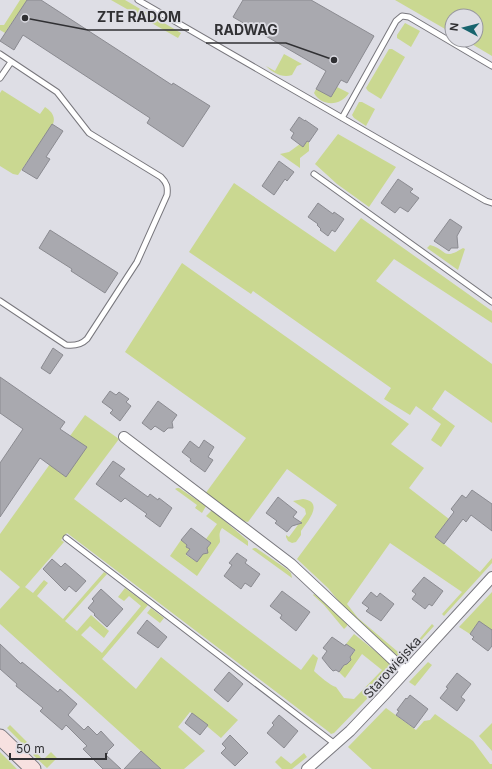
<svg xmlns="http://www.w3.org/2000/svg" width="492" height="769" font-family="Inter,sans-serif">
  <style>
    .green { fill: #cad891 }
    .building { fill: #a9a9af; stroke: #8b8b91 }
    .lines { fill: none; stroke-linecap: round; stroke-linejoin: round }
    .lane-casing { stroke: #78777d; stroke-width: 7 }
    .street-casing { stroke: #78777d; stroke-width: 12 }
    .secondary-casing { stroke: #78777d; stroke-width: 17 }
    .lane { stroke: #fff; stroke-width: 5 }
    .street { stroke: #fff; stroke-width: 10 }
    .secondary { stroke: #f7e1e0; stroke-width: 15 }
    .labels { text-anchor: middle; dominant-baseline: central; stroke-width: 3.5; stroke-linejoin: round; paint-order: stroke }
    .street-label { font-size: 13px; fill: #303033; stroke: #dedee5 }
    .leader { fill: none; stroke: #303033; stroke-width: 1.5 }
    .callout-dot { fill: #303033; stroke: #dedee5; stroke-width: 1.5 }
    .callout-label { font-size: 14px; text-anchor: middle; font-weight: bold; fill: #303033; stroke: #dedee5; stroke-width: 3.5; stroke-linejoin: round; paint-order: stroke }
  </style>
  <rect width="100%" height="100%" fill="#dedee5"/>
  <path class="green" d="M 20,0 L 27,0 L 5,33 L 0,30 L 0,25 L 4,25 Z
    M 111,0 L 125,0 L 181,33 L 178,38 Z
    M 395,0 L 492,0 L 492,56 L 465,40 L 476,40 L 476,16 L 452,16 L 452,33 Z
    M 405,23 L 420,31 L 411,47 L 397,38 L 397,35 Z
    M 389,49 L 392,49 L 405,57 L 381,99 L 368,91 L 366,88 Z
    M 284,54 L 302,64 L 297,66 L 292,75 C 282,78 273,73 266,66 L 275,71 Z
    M 337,87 L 349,93 C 341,106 322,107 314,93 L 316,89 L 331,97 Z
    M 2,90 L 40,114 L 45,107 C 51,111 56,116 53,124 L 18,175 L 13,174 L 0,166 L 0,93 Z
    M 359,102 L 362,102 L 375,109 L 366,126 L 354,118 L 352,115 Z
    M 338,134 L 396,167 L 369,207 L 337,184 L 315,164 Z
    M 307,141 L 309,142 L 309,151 L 300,158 L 300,168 L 280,154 L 289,152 L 300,144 L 303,146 Z
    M 234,183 L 335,252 L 361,218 L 492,311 L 492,323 L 394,259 L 376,281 L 492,364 L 492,423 L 445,390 L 432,409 L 455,426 L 441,447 L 431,440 L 441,424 L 416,406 L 410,415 L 384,399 L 391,388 L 253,291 L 251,294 L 189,252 Z
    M 430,245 C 448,250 442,261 463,248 L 465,249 L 458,270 L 427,248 Z
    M 182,263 L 409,424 L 391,444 L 424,468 L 409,488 L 449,519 L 435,537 L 480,572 L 492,558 L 492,563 L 444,616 L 442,614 L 462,592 L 390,543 L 347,604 L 358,618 L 404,657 L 432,624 L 434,626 L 403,660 L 401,659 L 350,615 L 328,588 L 297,559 L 337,505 L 287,469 L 248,522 L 242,521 L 205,494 L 246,438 L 125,352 Z
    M 85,415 L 119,439 L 74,499 L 301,670 L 313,654 L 318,658 L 314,671 C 318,675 331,686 336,687 L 344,698 L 354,699 L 382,670 L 362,654 L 345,678 L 339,672 L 344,665 L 347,664 L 350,660 L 350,657 L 355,651 L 346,644 L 354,634 L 394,666 L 394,671 L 334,733 L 331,734 L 329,732 L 67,533 L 61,540 L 64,542 L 25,587 L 33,593 L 44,580 L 48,583 L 37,596 L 63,619 L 104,572 L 107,574 L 65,621 L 77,631 L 91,615 L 109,631 L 104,638 L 90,626 L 81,635 L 102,653 L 141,606 L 129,596 L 124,601 L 118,597 L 125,588 L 148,605 L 102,659 L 136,689 L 161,657 L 238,720 L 221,738 L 190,712 L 178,727 L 205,751 L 184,769 L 161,769 L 0,624 L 0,609 L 20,587 L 0,570 L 0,534 Z
    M 177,488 L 179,488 L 206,506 L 202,513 L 195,508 L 197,505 L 175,489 Z
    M 303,499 C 325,502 307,522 301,531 L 301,535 L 296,542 L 292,543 L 288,541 L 286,537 L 286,535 L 289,537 L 306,514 L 305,509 L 293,501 Z
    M 212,510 L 248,541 L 248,546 L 222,528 C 218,534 220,536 220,542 L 197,576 L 170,556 L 181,540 L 187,545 L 186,547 L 190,549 L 186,555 L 197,562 L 211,543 L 206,539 L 217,524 L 206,516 Z
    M 254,548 L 256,548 L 288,570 L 291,573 L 292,578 L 252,549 Z
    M 492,592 L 492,631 L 479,621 L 470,634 L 459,627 Z
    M 314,594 L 333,609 L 347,623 L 347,626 L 344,629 L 324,605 L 313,595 Z
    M 151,608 L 164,618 L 160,623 L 147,613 Z
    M 428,662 L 432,665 L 415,686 L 409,682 Z
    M 386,708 L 416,730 L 424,721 L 430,720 L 435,714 L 473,741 L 490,764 L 492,764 L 492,769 L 372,769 L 348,747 Z
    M 492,723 L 492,751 L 479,736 Z
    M 10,725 L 27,742 L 24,745 L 7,728 Z
    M 0,752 L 17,769 L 0,769 Z
    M 36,752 L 43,760 L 51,752 L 57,758 L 47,768 L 33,755 Z
    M 304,753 L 307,757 L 292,769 L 282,769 L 275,762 L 281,756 L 291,764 Z"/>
  <path class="building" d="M 27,0 L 41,0 L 172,85 L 173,83 L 210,106 L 183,147 L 147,123 L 150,118 L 23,35 L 14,50 L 0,41 Z
    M 243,0 L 311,0 L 374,36 L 347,83 L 341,80 L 331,97 L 316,89 L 326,71 L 233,17 Z
    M 299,117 L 305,121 L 305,120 L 318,129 L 309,142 L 307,141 L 303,147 L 291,138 L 294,133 L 290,130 Z
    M 52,124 L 63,131 L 46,157 L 50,159 L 37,179 L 22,170 Z
    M 279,161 L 294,172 L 287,181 L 285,179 L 274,195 L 262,186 Z
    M 398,179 L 413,189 L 410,192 L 419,198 L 408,212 L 400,207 L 395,213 L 381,203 Z
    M 318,203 L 333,214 L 334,212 L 344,219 L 335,232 L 332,230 L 328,236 L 320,230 L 321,229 L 317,225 L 318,224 L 308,217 Z
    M 450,219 L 462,227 L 457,236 L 458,248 L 451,248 L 449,251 L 434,241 Z
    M 50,230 L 118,273 L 105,293 L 71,271 L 72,269 L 39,248 Z
    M 53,348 L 63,355 L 50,374 L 41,368 Z
    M 0,377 L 65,422 L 60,429 L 87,447 L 66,477 L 40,458 L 0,517 L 0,463 L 23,429 L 0,413 Z
    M 110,391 L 116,395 L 119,392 L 129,399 L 126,402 L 131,406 L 120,421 L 110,413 L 113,410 L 102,402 Z
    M 158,401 L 177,415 L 172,422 L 173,428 L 168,428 L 164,432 L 155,426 L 151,430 L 142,423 Z
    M 204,440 L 214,447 L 208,457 L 213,460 L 205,472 L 190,461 L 191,459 L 182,452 L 190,441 L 199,448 Z
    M 113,461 L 125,469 L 119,476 L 148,497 L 150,494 L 158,500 L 159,498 L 172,508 L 160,527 L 145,516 L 147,514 L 125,498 L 121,502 L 96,484 Z
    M 472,490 L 492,504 L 492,531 L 471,515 L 466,522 L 463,519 L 444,544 L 435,537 L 454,512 L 451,509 L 462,495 L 466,498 Z
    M 278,497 L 297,512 L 293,517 L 302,523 L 292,526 L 287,532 L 275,523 L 277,521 L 266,513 Z
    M 191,528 L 211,543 L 207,548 L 208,553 L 203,554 L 197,562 L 186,554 L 190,549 L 186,547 L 187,545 L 181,540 Z
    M 237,553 L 247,560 L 245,563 L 260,574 L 251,587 L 245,583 L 241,589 L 224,576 L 232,565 L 229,563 Z
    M 52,559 L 61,567 L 65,563 L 86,581 L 76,592 L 69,586 L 65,591 L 43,569 Z
    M 424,577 L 443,591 L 432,606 L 429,604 L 425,609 L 412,599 L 416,594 L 412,591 Z
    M 101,589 L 123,609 L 107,627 L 94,615 L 95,614 L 88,608 L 94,601 L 92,599 Z
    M 282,591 L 310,612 L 296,631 L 280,618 L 282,615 L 270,606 Z
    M 371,592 L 377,597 L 380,593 L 394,604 L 381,621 L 366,611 L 369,608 L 362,603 Z
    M 147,620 L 167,637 L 158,648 L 137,633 Z
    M 479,621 L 492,630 L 492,646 L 488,651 L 472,639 L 474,637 L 470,634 Z
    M 332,637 L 345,646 L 346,644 L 355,650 L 350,657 L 351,660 L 347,664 L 344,665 L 339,672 L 336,670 L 333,671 L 330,668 L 322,658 L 327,651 L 323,648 Z
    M 0,644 L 21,664 L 22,662 L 58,692 L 60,689 L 77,704 L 68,715 L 84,730 L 88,726 L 97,735 L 101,731 L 114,745 L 107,752 L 108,753 L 106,755 L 121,769 L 103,769 L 83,749 L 87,746 L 66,725 L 62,730 L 40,711 L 43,708 L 16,686 L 17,684 L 0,669 Z
    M 229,672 L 243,684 L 228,702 L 214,690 Z
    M 457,673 L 471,684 L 461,697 L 465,700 L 457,711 L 440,698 L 448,688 L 446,687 Z
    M 410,695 L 428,709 L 414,728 L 396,715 L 399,711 L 397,710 L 406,698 L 407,699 Z
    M 192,713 L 208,725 L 200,735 L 185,723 Z
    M 279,715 L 298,731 L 284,748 L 267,733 L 274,725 L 272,723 Z
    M 230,735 L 248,753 L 235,766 L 221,753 L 226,748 L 222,744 Z
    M 141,751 L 161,769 L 124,769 Z"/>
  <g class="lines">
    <g class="lane-casing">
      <path id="lane" d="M 138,0 L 486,201 L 492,203
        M 0,54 L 57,92 L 89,133 L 161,177 C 167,183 168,187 167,195 L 137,262 L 87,339 C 81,345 74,346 66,345 L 0,301
        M 0,78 L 11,62
        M 342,118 L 396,21 L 402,16 L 409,17 L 492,66
        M 314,174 L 492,302
        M 66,538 L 335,744"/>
    </g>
    <g class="street-casing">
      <path id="street" d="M 124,437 L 291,564 L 405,671
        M 307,769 L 350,731 L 385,694 L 492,577"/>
    </g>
    <g class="secondary-casing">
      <path id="secondary" d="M 0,737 L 33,769"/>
    </g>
    <use href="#lane" class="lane"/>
    <use href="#street" class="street"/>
    <use href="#secondary" class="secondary"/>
  </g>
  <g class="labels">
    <g class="street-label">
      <text transform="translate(392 667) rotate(-48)">Starowiejska</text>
    </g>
  </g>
  <path class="leader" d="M25 18L88 30H189M334 60L286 43H206"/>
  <g class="callout-dot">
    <circle cx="25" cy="18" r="4"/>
    <circle cx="334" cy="60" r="4"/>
  </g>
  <g class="callout-label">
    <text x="139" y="22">ZTE RADOM</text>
    <text x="246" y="35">RADWAG</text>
  </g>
  <g transform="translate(464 28) rotate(277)"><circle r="19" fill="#dedee5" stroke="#98989e"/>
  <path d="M0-3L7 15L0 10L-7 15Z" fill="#18646e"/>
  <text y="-6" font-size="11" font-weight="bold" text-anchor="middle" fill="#303033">N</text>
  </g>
  <path d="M10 753v6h96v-6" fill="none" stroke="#303033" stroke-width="2"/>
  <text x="16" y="753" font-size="12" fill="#303033" stroke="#dedee5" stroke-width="3" paint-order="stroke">50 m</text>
</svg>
